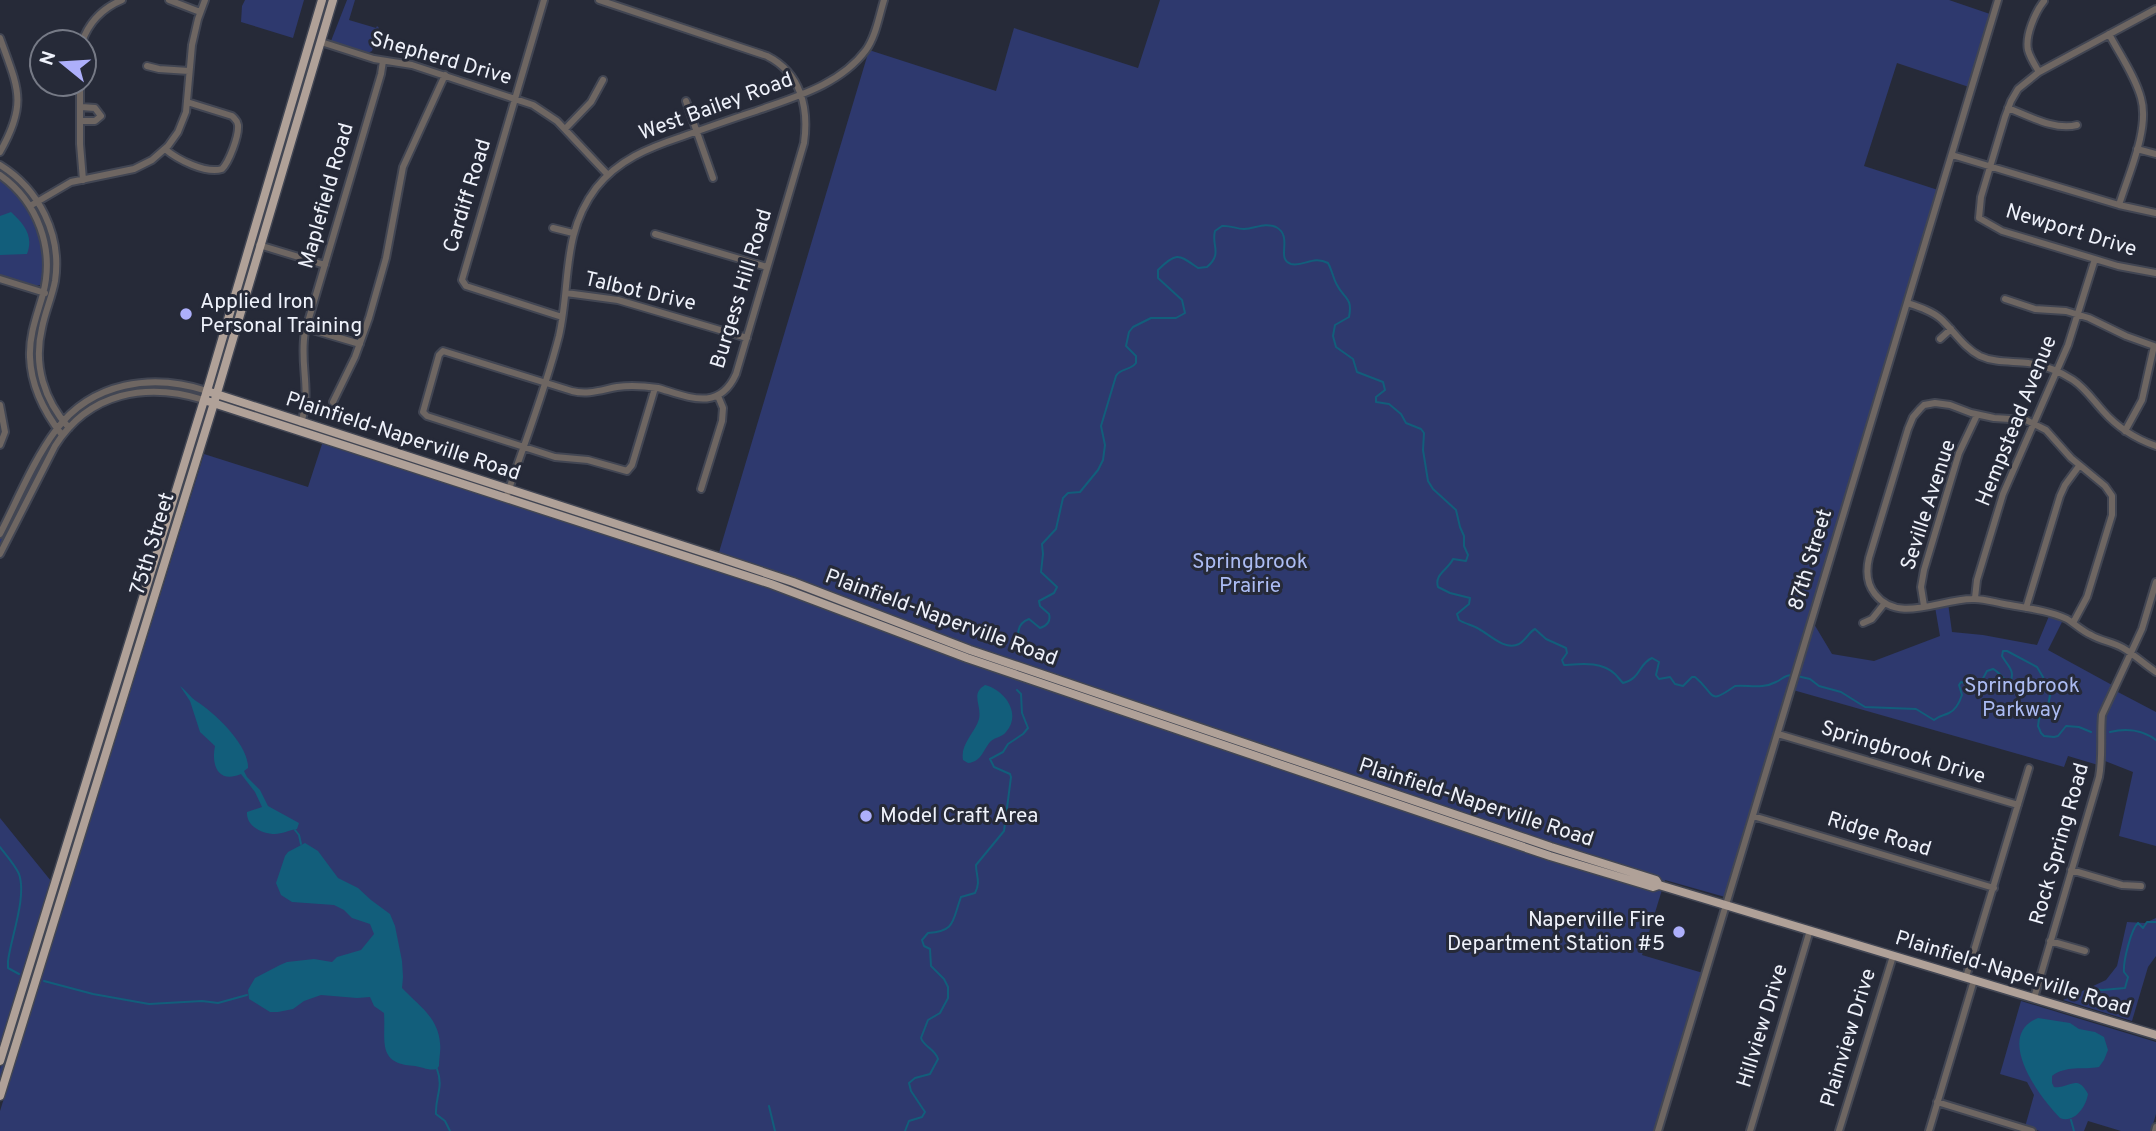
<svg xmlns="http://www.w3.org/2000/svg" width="2156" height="1131" font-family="Overpass,sans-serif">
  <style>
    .green { fill: #2e396e }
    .water { fill: #125e7b }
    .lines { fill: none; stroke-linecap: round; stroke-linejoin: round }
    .stream { stroke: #125e7b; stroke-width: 2 }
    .minor-casing { stroke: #424653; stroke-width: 10 }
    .major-casing { stroke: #424653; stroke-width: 11 }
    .minor { stroke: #6e6662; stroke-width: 6 }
    .major { stroke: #b0a198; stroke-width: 8 }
    .poi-dot { fill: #adaffb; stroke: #262a38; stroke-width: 2.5 }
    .labels { text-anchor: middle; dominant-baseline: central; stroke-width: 6; stroke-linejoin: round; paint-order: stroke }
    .street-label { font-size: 21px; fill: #eff2fb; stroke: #262a38 }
    .poi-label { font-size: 21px; fill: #eff2fb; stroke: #262a38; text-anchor: start }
    .park-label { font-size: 21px; fill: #acbcf3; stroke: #262a38 }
  </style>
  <rect width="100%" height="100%" fill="#262a38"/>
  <path class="green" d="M 245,0 L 304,0 L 293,38 L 241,22 L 242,6 Z
    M 347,0 L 355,0 L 349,20 L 376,28 L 377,26 L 379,28 L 372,51 L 368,53 L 331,41 Z
    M 1160,0 L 1949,0 L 1990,14 L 1969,87 L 1897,63 L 1864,166 L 1938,190 L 1725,897 L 1665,880 L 1642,955 L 1703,973 L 1656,1131 L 0,1131 L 0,1111 L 204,454 L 308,487 L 323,441 L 517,498 L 518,496 L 717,559 L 869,50 L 996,91 L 1014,28 L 1138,68 Z
    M 315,38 L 317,46 L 261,234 L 280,149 Z
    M 0,179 C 26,199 45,230 44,264 C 43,272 44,279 40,285 L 36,286 L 0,275 Z
    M 56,434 C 38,471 19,510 0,547 L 0,539 L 49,445 Z
    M 336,437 L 458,476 L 427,469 L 335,439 Z
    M 188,458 L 172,532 L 0,1088 L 0,1069 Z
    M 1948,603 L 1952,632 L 1983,635 L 2037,645 L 2049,616 L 2063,620 L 2048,650 L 2112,685 L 2116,691 L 2156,712 L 2156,846 L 2119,836 L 2133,772 L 2105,761 L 2098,765 L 2068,756 L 2064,767 L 1793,690 L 1814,624 L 1832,654 L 1874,661 L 1940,636 L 1935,607 Z
    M 0,818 L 51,881 L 0,1046 Z
    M 2156,918 L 2156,956 L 2148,967 L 2132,1021 L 2063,1000 L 2106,980 L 2117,966 L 2127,922 L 2145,923 Z
    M 2021,1001 L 2156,1042 L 2156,1114 L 2151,1131 L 2121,1131 L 2088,1121 L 2084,1131 L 2040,1131 L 2025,1127 L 2034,1095 L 2027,1082 L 2000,1074 Z"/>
  <path class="water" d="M 11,212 C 24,224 34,236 27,254 L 0,255 L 0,216 Z
    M 985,685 C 1005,690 1022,714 1006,732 C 1002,737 996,737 991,741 C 983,749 982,762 968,763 L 963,760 C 960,744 975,733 979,719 C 982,705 970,694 985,685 Z
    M 180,686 C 186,690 190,697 196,701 C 215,713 249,745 248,768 L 244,771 L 247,777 L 260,790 L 268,806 L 299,823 L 297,829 C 289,830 282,834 275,834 C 262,834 246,826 247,812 L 262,807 L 255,792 L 241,774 C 218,784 211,765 215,746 L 200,732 L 190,701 Z
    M 305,843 L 318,851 L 338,878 L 358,888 L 371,900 L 390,914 L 395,926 L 402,961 L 403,977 L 402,988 C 418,1005 438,1017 440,1043 C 441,1051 439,1058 439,1066 L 437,1069 C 428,1071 423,1067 415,1066 C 376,1064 386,1041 384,1013 L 374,1006 L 370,997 L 357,998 L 321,995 L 304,1001 L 293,1009 L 278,1012 L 270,1012 L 249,999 L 248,990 L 255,978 L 280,965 L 287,962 L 314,959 L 332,962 L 337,957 L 361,950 L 374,934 L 370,924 L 352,918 L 344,910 L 334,905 L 292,902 L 281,895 L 276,883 L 285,856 L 288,852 Z
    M 2038,1018 L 2070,1023 L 2079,1029 L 2095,1032 L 2104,1037 L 2108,1050 L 2104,1060 L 2099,1067 C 2083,1070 2066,1065 2052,1076 L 2052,1083 L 2054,1087 C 2070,1089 2077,1073 2088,1094 C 2086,1107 2074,1124 2060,1118 C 2041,1099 1993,1036 2038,1018 Z"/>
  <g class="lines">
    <path class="stream" d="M 1021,653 C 1019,639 1013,625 1029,619 L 1040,628 C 1047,626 1051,621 1049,614 L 1040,606 L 1039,601 L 1054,593 L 1057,587 L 1041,572 L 1043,554 L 1042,544 L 1056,529 L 1063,498 L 1068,493 L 1080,492 L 1098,470 L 1103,460 L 1105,445 L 1101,426 L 1116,376 C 1120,368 1130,371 1136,363 L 1136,356 L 1126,346 L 1129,332 L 1133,327 L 1151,318 L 1176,318 L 1185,313 L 1182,300 L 1158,278 L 1158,270 C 1177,251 1179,255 1198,268 L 1207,267 C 1223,253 1211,246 1215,231 L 1222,226 C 1230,225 1236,229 1244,229 C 1255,229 1264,222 1276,227 C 1294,237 1275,259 1291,264 C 1304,267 1313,255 1328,263 C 1332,270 1333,278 1337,285 C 1344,299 1353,297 1349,317 L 1335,325 L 1333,336 L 1336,347 L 1353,359 L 1357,372 L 1383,382 L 1385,390 L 1376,397 L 1376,402 L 1389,404 L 1401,414 L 1406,423 L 1421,429 L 1424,433 L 1423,450 L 1428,481 L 1433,489 L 1456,510 L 1460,527 L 1464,536 L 1464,546 L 1468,555 L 1466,561 L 1453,559 C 1448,570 1434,574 1438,587 L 1450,593 L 1470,598 L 1469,604 L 1457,614 L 1459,620 C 1465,624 1473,625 1479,629 C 1490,635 1505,651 1519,644 C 1526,640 1529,632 1535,629 L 1546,639 L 1566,648 L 1567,653 L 1562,660 L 1564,665 C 1581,664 1601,661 1615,674 C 1618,677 1620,680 1623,683 C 1641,679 1638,664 1652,658 L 1659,662 L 1656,675 L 1659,679 L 1670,677 L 1675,684 L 1683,686 L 1692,677 L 1695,677 C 1716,694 1707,706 1735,686 C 1749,685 1763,689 1776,682 C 1783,679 1784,675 1792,675
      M 1797,676 L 1810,679 L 1819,686 L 1841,692 L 1865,707 L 1916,709 L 1934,720 C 1940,715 1943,716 1949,713 C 1956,710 1960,701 1962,695 L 1959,685 L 1961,682 L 1973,685 L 1980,684 L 1987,671 L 1993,669 C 2000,672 2003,681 2010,682 C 2016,671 2007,665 2002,656 L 2003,651 L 2007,651 L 2037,667 L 2043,677 L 2050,695 L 2048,706 L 2039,719 L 2038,726 L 2041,733 L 2044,736 L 2054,737 L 2058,736 L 2066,726 L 2079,727 L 2091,732
      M 2110,732 C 2126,728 2143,730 2156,740
      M 295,830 L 299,835 L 301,844
      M 0,847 C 6,855 15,865 19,874 C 27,897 11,937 8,961 L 8,968 L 19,974
      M 44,981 L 93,994 L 149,1004 L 202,1001 L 218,1003 L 247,995
      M 2085,1004 L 2087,1000 L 2094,997 L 2089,991 L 2090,988 L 2102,990 L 2125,988 L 2128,977 L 2124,972 C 2123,962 2131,929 2138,923 L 2143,928 L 2147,922 L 2156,922
      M 437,1069 C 444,1088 435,1096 436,1114 L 445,1121 L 450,1131
      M 769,1106 L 775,1131
      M 2071,1120 L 2074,1131
      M 905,1131 L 909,1121 L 922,1117 L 925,1112 L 911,1091 L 909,1083 L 915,1078 L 930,1074 L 938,1059 C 935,1049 924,1047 921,1038 L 928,1020 L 940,1013 L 948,998 L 948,987 L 944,979 L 931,966 L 930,949 L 924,946 L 922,940 L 928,933 C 956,931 952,921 961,897 L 975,893 C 981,882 976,876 976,865 L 1004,831 L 1011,777 L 1010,774 L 994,767 L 990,759 L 1003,752 L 1008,744 L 1023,734 L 1028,728 L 1022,713 L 1021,694 L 1017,690"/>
    <g class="minor-casing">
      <path id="minor" d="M 169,0 L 200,12
        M 544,0 L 462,280 L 466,286 L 562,317
        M 599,0 L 767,56 C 801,73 809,108 804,143 L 736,374 C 719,412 689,397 658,388 C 644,386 631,385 617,387 C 601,390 588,395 572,391 L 443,351 L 439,355 L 423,412 L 427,416 L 555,457 L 588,460 L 627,471 L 632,465 L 655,388
        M 2156,9 L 2039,72 L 2018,89 L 2011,101 L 2005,117 L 1981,197 L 1979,218 L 2002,231 L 2118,266 L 2156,273
        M 2109,34 C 2120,55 2135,76 2141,98 C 2150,129 2128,175 2119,205
        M 0,38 C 18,88 28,103 0,152
        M 82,42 C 89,22 103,8 122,0
        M 321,42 L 374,59 L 412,65 L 533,105 L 557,121 L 608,175
        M 147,66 L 159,69 L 189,71
        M 2039,72 C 2035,65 2030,58 2028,50 C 2025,36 2035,12 2044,1
        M 80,84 L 80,144 L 83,180
        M 686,101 L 713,178
        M 2008,108 C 2029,116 2055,131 2077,125
        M 80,121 L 95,121 L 101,116 L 95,108 L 81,107
        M 565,129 L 591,102 L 603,80
        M 165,149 C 178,160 206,174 222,169 C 229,162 239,136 238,125 C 237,120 236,120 232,116 L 187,102
        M 2137,149 L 2156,154
        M 1952,155 L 2119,205 L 2156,213
        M 0,165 C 39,189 62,235 55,281 C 52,297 45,312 42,328 C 33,365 44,400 69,428
        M 0,175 C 38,202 55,249 43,294 C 37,315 29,335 30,357 C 31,387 44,412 62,435
        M 30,206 L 71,182 L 134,169 L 152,160 L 168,146 L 178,132 L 186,112 L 192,45 L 198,19 L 205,0
        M 553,228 L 573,233
        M 655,234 L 767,267
        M 259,245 L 325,265
        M 0,279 L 45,293
        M 566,293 L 618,300 L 747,338
        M 2005,299 L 2035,309 L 2066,311 L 2089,318 L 2126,336 L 2154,346 L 2142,400 L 2125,431
        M 1907,303 C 1919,307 1932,311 1941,319 C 1954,331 1964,348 1980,356 C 1995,363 2012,361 2028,363 C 2044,365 2059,371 2073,380 C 2085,388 2093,400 2103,411 C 2117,427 2136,439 2156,446
        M 306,328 L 360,344
        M 1940,339 L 1951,329
        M 333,402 L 355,357 L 369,318 L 386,258 L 403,167 L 445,75
        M 0,405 L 5,432 L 0,445
        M 301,423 C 312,389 299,364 305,332 L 381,74 L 383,61
        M 701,489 L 722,421 L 723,408 L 718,396
        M 506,498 C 524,444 545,391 559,336 C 571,284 561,234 596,188 C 618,160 648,148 681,137 C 706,128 731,119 756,111 C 795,97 840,85 866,50 C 876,36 879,16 884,0
        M 0,534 C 17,501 34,459 56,430 C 92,382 152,373 207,391
        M 0,554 L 55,446 C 89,392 147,382 204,400
        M 1975,598 L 1977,580 L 2003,494 L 2068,345 L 2095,259
        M 1924,606 L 1921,587 L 1924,570 L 1959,453 L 1977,415
        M 2026,608 L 2060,496 L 2065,485 L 2079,466
        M 1863,623 L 1872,619 L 1884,604
        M 2073,623 L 2087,597 L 2112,515 L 2112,496 L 2105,486 L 2071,458 L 2046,430 L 2026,420 L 1994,418 L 1971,413 L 1950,405 L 1935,403 L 1924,405 L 1920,409 L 1913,417 L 1908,429 L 1869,558 C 1866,571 1866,583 1875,594 C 1898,624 1940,599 1972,599 C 1982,598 1993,602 2004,604 C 2025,608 2047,610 2067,619 C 2075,624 2082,631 2091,635 C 2101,641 2113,642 2123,648 C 2135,655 2145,665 2156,672
        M 1778,734 L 2018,805
        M 1753,816 L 1994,888
        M 2071,870 L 2122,885 L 2141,886
        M 2050,941 L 2085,951
        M 1966,977 L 2029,768
        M 2034,998 L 2099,777 C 2103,756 2100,736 2102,715 L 2142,629 L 2156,582
        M 1937,1102 L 2032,1131
        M 1658,1131 L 1998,0
        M 1750,1131 L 1810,930
        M 1839,1131 L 1893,956
        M 1929,1131 L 1974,980
        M 2155,1131 L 2156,1127"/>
    </g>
    <g class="major-casing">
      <path id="major" d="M 207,391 L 718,557 L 793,582 L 970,650 L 1551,847 L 1656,880 L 1659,885 L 2156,1035
        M 204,400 L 771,584 L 967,658 L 1550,856 L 1653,887 L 1659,885
        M 0,1061 L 209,384 L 322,0
        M 0,1096 L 214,403 L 333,0"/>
    </g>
    <use href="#minor" class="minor"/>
    <use href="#major" class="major"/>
  </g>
  <g class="poi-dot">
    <circle cx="186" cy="314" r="7"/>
    <circle cx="866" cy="816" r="7"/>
    <circle cx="1679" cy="932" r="7"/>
  </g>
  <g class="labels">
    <g class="street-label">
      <text transform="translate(441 59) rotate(16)">Shepherd Drive</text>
      <text transform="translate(716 107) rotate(-20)">West Bailey Road</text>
      <text transform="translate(327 196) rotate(-74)">Maplefield Road</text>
      <text transform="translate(468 196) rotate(-73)">Cardiff Road</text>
      <text transform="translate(2071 231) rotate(17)">Newport Drive</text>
      <text transform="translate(742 289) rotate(-73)">Burgess Hill Road</text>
      <text transform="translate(640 292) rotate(13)">Talbot Drive</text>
      <text transform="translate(2017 421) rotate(-68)">Hempstead Avenue</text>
      <text transform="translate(403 437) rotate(18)">Plainfield-Naperville Road</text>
      <text transform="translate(1929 505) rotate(-72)">Seville Avenue</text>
      <text transform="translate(153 544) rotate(-73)">75th Street</text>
      <text transform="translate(1811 560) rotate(-73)">87th Street</text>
      <text transform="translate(941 618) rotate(20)">Plainfield-Naperville Road</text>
      <text transform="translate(1903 753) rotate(17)">Springbrook Drive</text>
      <text transform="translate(1476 803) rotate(18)">Plainfield-Naperville Road</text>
      <text transform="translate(1879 835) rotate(17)">Ridge Road</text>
      <text transform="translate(2060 844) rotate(-74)">Rock Spring Road</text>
      <text transform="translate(2013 974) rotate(17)">Plainfield-Naperville Road</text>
      <text transform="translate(1763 1026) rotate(-73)">Hillview Drive</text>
      <text transform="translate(1849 1038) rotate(-73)">Plainview Drive</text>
    </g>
    <g class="poi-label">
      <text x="200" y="302">Applied Iron<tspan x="200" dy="24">Personal Training</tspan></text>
      <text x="880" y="816">Model Craft Area</text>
      <text x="1665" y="920" text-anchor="end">Naperville Fire<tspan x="1665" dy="24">Department Station #5</tspan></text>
    </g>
    <g class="park-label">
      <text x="1250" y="562">Springbrook<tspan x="1250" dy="24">Prairie</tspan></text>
      <text x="2022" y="686">Springbrook<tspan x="2022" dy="24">Parkway</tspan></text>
    </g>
  </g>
  <g transform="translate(63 63) rotate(288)"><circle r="33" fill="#262a38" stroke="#767a86" stroke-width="2"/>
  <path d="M0-5L12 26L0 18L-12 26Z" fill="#adaffb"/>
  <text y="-10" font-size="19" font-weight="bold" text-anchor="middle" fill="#eff2fb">N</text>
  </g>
</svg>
